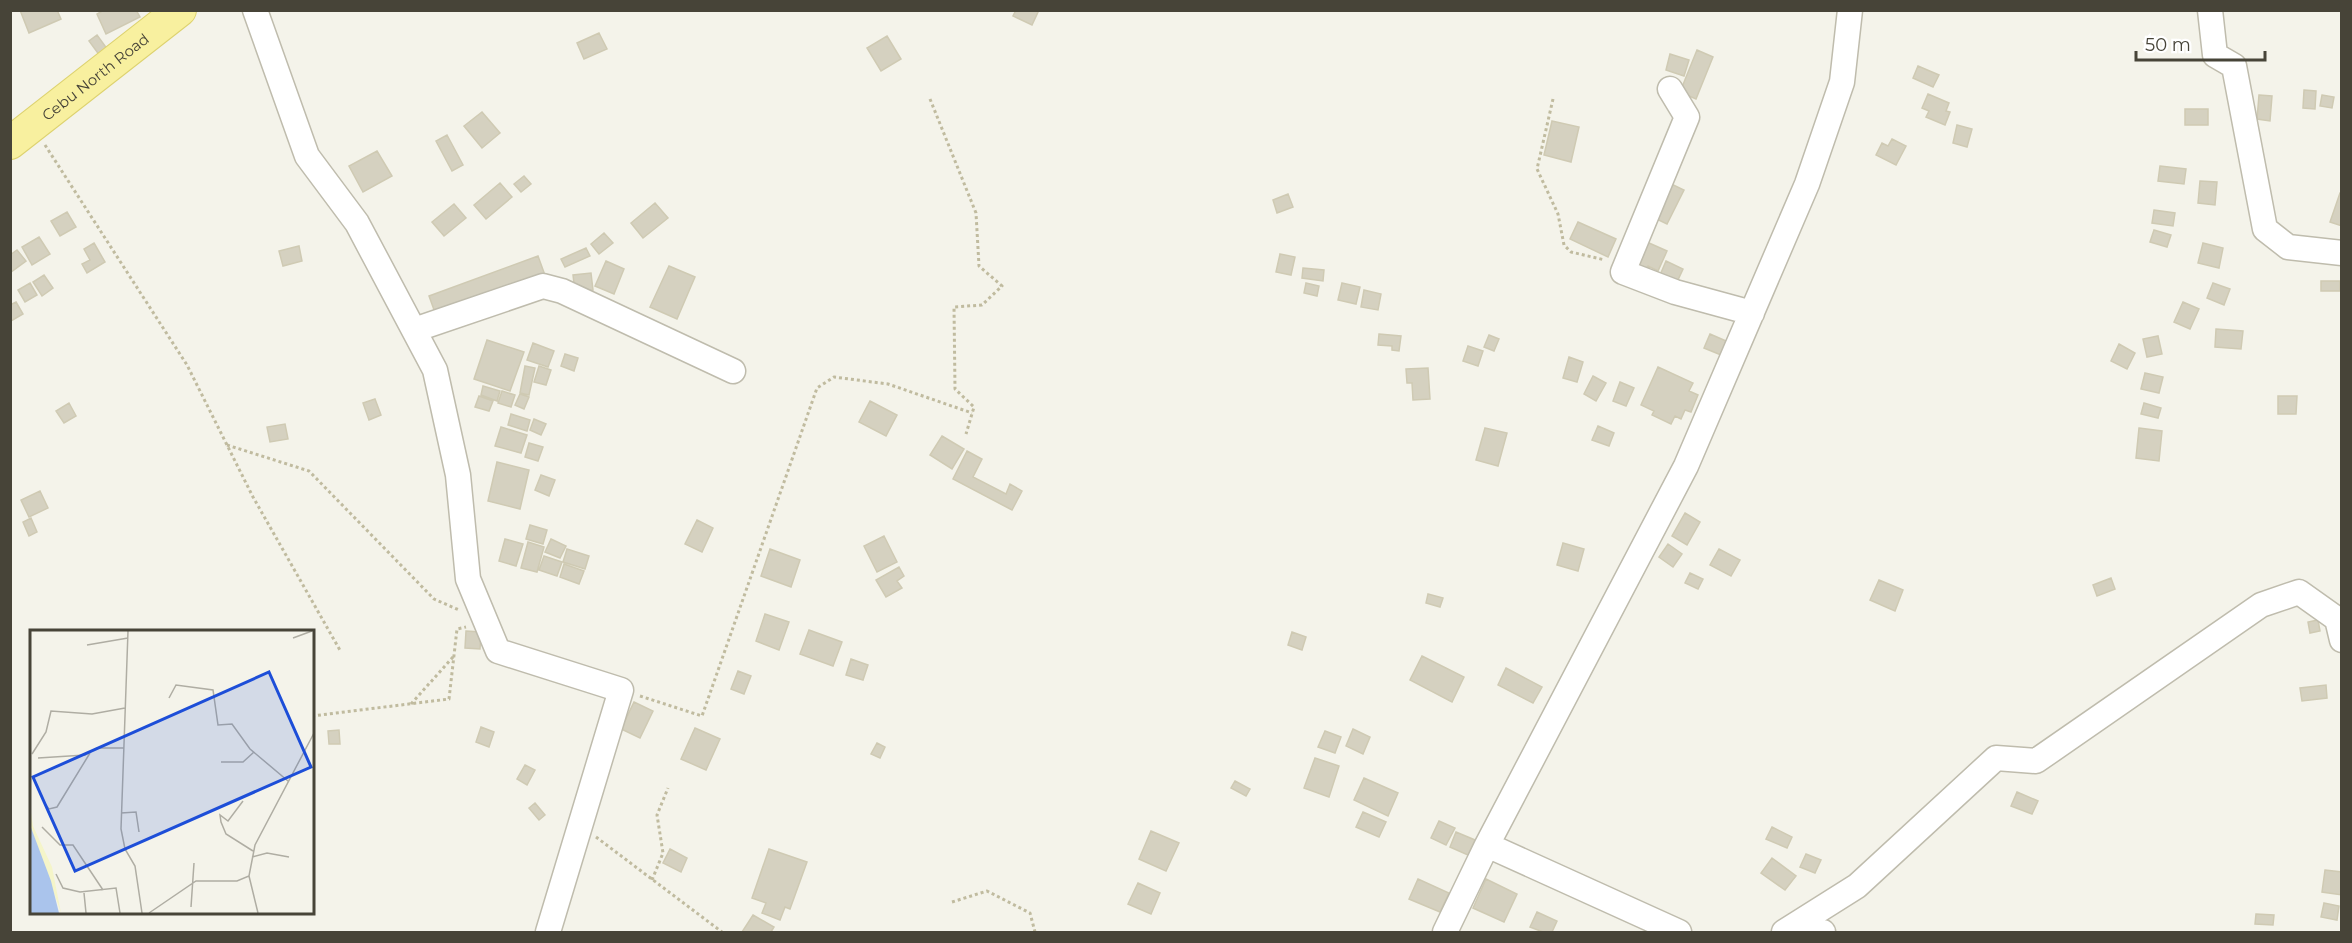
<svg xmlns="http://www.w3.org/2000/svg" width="2352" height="943" font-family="Montserrat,sans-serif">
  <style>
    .building { fill: #d5d1c0; stroke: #cfcab3; stroke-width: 1.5 }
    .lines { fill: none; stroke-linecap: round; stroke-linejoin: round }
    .minor-casing { stroke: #bfbcad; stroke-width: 27 }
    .major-casing { stroke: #ddd26f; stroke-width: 34 }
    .path { stroke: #c0bb9f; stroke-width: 3; stroke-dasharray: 3 3; stroke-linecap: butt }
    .minor { stroke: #fff; stroke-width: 24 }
    .major { stroke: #f8f09f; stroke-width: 32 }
    .labels { text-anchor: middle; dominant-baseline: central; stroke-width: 5; stroke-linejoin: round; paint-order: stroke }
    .street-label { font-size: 15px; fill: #474438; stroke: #fff }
    .inset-road { fill: none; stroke: #afada3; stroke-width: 1.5 }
    .view { fill: #1d4ed8; fill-opacity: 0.15; stroke: #1d4ed8; stroke-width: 3 }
    .inset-edge { fill: none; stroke: #474438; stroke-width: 3 }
  </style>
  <rect width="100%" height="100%" fill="#f4f3ea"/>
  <path class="building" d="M 20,10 L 57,10 L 61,19 L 29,33 Z
    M 104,10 L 136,10 L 140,17 L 106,34 L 97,14 Z
    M 1016,10 L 1039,10 L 1032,25 L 1013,16 Z
    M 599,33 L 607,49 L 584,59 L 577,43 Z
    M 97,35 L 108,50 L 100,56 L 89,41 Z
    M 887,36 L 901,59 L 881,71 L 867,48 Z
    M 1697,50 L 1713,57 L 1696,99 L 1680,92 Z
    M 1670,54 L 1689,60 L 1684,76 L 1666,70 Z
    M 1918,66 L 1939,75 L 1933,87 L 1913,78 Z
    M 2304,90 L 2316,91 L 2315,109 L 2303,108 Z
    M 1928,94 L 1949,103 L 1946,111 L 1950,112 L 1945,125 L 1926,117 L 1929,111 L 1922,108 Z
    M 2259,95 L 2272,96 L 2270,121 L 2257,119 Z
    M 2322,95 L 2334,97 L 2332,108 L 2320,106 Z
    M 2185,109 L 2208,109 L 2208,125 L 2185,125 Z
    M 482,112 L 500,133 L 482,148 L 464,126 Z
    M 1552,121 L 1579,127 L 1571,162 L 1544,155 Z
    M 1957,125 L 1972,129 L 1967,147 L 1953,143 Z
    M 447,135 L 463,165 L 452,171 L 436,141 Z
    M 1892,139 L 1906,146 L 1896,165 L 1876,155 L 1882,143 L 1888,146 Z
    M 377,151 L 392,176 L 363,192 L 349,166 Z
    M 2160,166 L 2186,169 L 2184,184 L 2158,181 Z
    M 524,176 L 531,184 L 521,192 L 514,184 Z
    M 1665,181 L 1684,190 L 1667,224 L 1648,215 Z
    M 2200,181 L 2217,182 L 2215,205 L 2198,203 Z
    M 500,183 L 512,197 L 486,219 L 474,205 Z
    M 2340,193 L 2342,193 L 2342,226 L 2330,222 Z
    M 1288,194 L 1293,207 L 1277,213 L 1273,200 Z
    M 655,203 L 668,218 L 643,238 L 631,223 Z
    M 454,204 L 466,218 L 444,236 L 432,222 Z
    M 2154,210 L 2175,213 L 2173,226 L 2152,223 Z
    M 67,212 L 76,227 L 60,236 L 51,221 Z
    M 1578,222 L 1616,239 L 1608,257 L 1570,239 Z
    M 2154,230 L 2171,235 L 2167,247 L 2150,242 Z
    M 604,233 L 613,243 L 599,254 L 591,244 Z
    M 39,237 L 50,254 L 32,265 L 22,247 Z
    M 1640,239 L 1667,251 L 1658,271 L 1648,266 L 1645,271 L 1628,264 Z
    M 94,243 L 105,262 L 87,273 L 82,264 L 90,260 L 84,249 Z
    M 2203,243 L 2223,248 L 2219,268 L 2198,263 Z
    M 299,246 L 302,261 L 283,266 L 279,251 Z
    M 586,248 L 590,256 L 565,267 L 561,259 Z
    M 17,250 L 26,261 L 11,272 L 10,255 Z
    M 1280,254 L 1295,257 L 1291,275 L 1276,272 Z
    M 538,256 L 546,278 L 437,318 L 429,296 Z
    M 606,261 L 624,269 L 614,294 L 595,286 Z
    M 1666,261 L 1683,269 L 1677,282 L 1660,275 Z
    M 669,266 L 695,277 L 677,319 L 650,307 Z
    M 1303,268 L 1324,270 L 1323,281 L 1302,278 Z
    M 591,273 L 593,290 L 575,292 L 573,275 Z
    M 44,275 L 53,288 L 42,296 L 33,282 Z
    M 2321,281 L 2340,281 L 2340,291 L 2321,291 Z
    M 30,283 L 37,295 L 25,302 L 18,290 Z
    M 1306,283 L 1319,286 L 1317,296 L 1304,293 Z
    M 1342,283 L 1360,287 L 1356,304 L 1338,300 Z
    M 2213,283 L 2230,289 L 2224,305 L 2207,298 Z
    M 1364,290 L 1381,294 L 1378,310 L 1361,307 Z
    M 16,302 L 23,314 L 11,321 L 10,305 Z
    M 2183,302 L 2199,309 L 2190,329 L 2174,322 Z
    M 2216,329 L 2243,331 L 2241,349 L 2215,347 Z
    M 1379,334 L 1401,336 L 1399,351 L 1392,350 L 1392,346 L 1378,345 Z
    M 1710,334 L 1726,341 L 1721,355 L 1704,348 Z
    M 1489,335 L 1499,339 L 1494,351 L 1484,347 Z
    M 2158,336 L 2162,354 L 2147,357 L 2143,339 Z
    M 487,340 L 524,352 L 510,391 L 474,379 Z
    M 533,343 L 554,351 L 548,367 L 527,360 Z
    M 2119,344 L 2135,353 L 2127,369 L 2111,361 Z
    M 1468,346 L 1483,351 L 1478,366 L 1463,361 Z
    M 565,354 L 578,358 L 574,371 L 561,366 Z
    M 1569,357 L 1583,362 L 1577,382 L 1563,378 Z
    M 525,366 L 535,368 L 529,395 L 520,393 Z
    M 539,366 L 551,370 L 546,385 L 534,382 Z
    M 1658,367 L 1693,383 L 1689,391 L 1698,395 L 1691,412 L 1685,410 L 1681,419 L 1675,416 L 1671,424 L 1652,415 L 1654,411 L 1641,405 Z
    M 1428,368 L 1430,399 L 1413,400 L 1412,383 L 1407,383 L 1406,369 Z
    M 2145,373 L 2163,377 L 2159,393 L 2141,389 Z
    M 1593,376 L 1606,383 L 1596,401 L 1584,394 Z
    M 1620,382 L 1634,388 L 1626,406 L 1613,401 Z
    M 483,386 L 500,391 L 497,401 L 481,395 Z
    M 502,391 L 515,395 L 511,407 L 498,403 Z
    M 520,394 L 529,397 L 524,409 L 515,405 Z
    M 479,396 L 493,401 L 489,411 L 475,407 Z
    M 2278,396 L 2297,396 L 2296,414 L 2278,414 Z
    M 375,399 L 381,415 L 369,420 L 363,403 Z
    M 870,401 L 897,415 L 886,436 L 859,422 Z
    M 69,403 L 76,416 L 64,423 L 56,411 Z
    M 2144,403 L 2161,408 L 2158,418 L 2141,414 Z
    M 511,414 L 530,420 L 527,431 L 508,425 Z
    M 534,419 L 546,424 L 541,435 L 530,430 Z
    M 285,424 L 288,439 L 270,442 L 267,427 Z
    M 1598,426 L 1614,433 L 1609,446 L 1592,440 Z
    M 501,427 L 527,435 L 521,453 L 495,446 Z
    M 1485,428 L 1507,433 L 1498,466 L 1476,460 Z
    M 2139,428 L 2162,431 L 2159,461 L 2136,458 Z
    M 942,436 L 964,449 L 952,469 L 930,455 Z
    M 529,443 L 543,447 L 538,461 L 525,457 Z
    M 967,451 L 982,459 L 973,477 L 1006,494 L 1010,484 L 1022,491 L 1012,510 L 953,479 Z
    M 497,462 L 529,470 L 520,509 L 488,501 Z
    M 541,475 L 555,480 L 549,496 L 535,490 Z
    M 40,491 L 48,508 L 29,517 L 21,500 Z
    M 1685,513 L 1700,522 L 1687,545 L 1672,536 Z
    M 31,518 L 37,532 L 29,536 L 23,522 Z
    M 697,520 L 713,528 L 702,552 L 685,544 Z
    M 530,525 L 547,530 L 543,544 L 526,539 Z
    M 884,536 L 897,562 L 877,572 L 864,546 Z
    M 505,539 L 523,544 L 516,566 L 499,561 Z
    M 551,539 L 566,546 L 560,558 L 545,552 Z
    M 528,542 L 544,547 L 537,572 L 521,568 Z
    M 1563,543 L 1584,549 L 1578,571 L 1557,565 Z
    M 1668,544 L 1682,554 L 1673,567 L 1659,557 Z
    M 567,549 L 589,556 L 585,569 L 563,562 Z
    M 770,549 L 800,560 L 791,587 L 761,576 Z
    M 1719,549 L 1740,560 L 1731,576 L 1710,565 Z
    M 544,556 L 562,562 L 557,576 L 539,570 Z
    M 564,564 L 584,571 L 579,584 L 560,577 Z
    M 899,567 L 904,576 L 897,581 L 902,588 L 886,597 L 876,580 Z
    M 1690,573 L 1703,579 L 1698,589 L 1685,583 Z
    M 2111,578 L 2115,589 L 2097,596 L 2093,585 Z
    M 1879,580 L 1903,590 L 1895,611 L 1870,600 Z
    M 1428,594 L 1443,598 L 1440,607 L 1426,603 Z
    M 765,614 L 789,622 L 779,650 L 756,641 Z
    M 2318,620 L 2320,631 L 2310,633 L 2308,622 Z
    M 809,630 L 842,642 L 833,666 L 800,654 Z
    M 466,631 L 481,632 L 480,649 L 465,648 Z
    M 1292,632 L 1306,637 L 1302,650 L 1288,645 Z
    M 1422,656 L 1464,677 L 1452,702 L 1410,680 Z
    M 851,659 L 868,665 L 863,680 L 846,675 Z
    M 1506,668 L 1542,687 L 1533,703 L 1498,685 Z
    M 738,671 L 751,676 L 744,694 L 731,689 Z
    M 2326,685 L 2327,698 L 2302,701 L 2300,688 Z
    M 634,702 L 653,711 L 640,738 L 621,729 Z
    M 481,727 L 494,732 L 489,747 L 476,742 Z
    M 695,728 L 720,739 L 706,770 L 681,759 Z
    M 1353,729 L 1370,737 L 1363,754 L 1346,746 Z
    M 339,730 L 340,744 L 329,744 L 328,731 Z
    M 1325,731 L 1341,737 L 1335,753 L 1318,747 Z
    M 877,743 L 885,747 L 880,758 L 871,754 Z
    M 1315,758 L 1339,766 L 1329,797 L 1304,788 Z
    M 525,765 L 535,770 L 527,785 L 517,779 Z
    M 1364,778 L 1398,793 L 1388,816 L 1354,800 Z
    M 1235,781 L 1250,789 L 1246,796 L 1231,788 Z
    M 2017,792 L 2038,801 L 2032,814 L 2011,806 Z
    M 535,803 L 545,815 L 539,820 L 529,808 Z
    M 1363,812 L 1386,822 L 1379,837 L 1356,827 Z
    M 1439,821 L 1455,828 L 1446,845 L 1431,838 Z
    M 1772,827 L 1792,837 L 1787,848 L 1766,839 Z
    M 1151,831 L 1179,843 L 1166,871 L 1139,859 Z
    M 1456,832 L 1475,840 L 1468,855 L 1450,847 Z
    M 670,849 L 687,858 L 681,872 L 663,863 Z
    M 769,849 L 807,862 L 790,909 L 785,907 L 780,920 L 762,913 L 766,903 L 752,898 Z
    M 1806,854 L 1821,860 L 1815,873 L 1800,867 Z
    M 1772,858 L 1796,876 L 1785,890 L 1761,873 Z
    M 2325,870 L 2342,872 L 2342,895 L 2322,892 Z
    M 1418,879 L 1449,893 L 1440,912 L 1409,899 Z
    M 1486,879 L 1517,894 L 1504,922 L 1473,908 Z
    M 1138,883 L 1160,893 L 1151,914 L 1128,904 Z
    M 2324,903 L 2339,906 L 2337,920 L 2321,917 Z
    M 1537,912 L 1557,921 L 1552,932 L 1543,932 L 1530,927 Z
    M 2256,914 L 2274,915 L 2273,925 L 2255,924 Z
    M 753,915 L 774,927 L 771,932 L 742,932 Z"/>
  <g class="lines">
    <g class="minor-casing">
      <path id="minor" d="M 255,10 L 307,156 L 357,223 L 435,370 L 458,475 L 468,579 L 498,651 L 621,690 L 548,932
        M 2210,10 L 2215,55 L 2234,66 L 2265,229 L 2288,247 L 2342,253
        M 1670,89 L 1687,117 L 1623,272 L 1675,292 L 1752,313
        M 414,330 L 543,286 L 562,291 L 733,371
        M 1487,845 L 1679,932
        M 1445,932 L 1487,845 L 1686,466 L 1807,184 L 1842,82 L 1850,10
        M 1784,932 L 1857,886 L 1996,758 L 2036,761 L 2261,605 L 2299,592 L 2337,619 L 2342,640
        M 1786,932 L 1794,930 L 1823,932"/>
    </g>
    <g class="major-casing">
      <g id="major">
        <path id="s1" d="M 10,143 L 180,10"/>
      </g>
    </g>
    <path class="path" d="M 930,99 L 976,213 L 979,266 L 1002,286 L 982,305 L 954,307 L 955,389 L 974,407 L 966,434
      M 1553,99 L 1537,169 L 1558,214 L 1564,245 L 1571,252 L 1605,260
      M 45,145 L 187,365 L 253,497 L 341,652
      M 227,445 L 309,471 L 434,599 L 459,610
      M 640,696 L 702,716 L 817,388 L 834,377 L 888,384 L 972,413
      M 411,704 L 453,657
      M 312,716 L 449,699 L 457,629 L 466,627
      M 596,837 L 722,932
      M 652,880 L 663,853 L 657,815 L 668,788
      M 952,902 L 987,891 L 1030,913 L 1035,932"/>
    <use href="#minor" class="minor"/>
    <use href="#major" class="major"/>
  </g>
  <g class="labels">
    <g class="street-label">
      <text stroke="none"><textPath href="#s1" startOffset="108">Cebu North Road</textPath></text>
    </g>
  </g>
  <g transform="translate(30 630)">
    <rect width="284" height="284" fill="#f4f3ea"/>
    <path d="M 0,176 L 3,196 L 22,237 L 31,283 L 0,195 Z" fill="#f5f5c9"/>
    <path d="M 0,195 L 21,251 L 29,283 L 0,283 Z" fill="#aac4ec"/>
    <path class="inset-road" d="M 98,1 L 91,199 L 95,219 L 105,236 L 112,283M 263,8 L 282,1M 57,15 L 98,8M 139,68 L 146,55 L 183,60 L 188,95 L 202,94 L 220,119 L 258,151M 2,124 L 16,102 L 21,81 L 62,84 L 95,78M 8,128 L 55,125 L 67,118 L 94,118M 191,132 L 213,132 L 224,122M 213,171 L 198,191 L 190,185 L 191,192 L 196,204 L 223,221M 15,174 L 19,179 L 27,177 L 60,123M 91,183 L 106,182 L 109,202M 12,197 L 30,215 L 43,215 L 73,260M 222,227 L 237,223 L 259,227M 26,244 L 33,258 L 50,262 L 86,258 L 90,283M 219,246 L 228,283M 54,263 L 56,283M 161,277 L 164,233M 119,283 L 166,251 L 207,251 L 219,246 L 225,215 L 284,103"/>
    <path class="view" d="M 239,42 L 281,137 L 45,241 L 3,147 Z"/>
    <rect width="284" height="284" class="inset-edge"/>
  </g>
  <rect width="2352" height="943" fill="none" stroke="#474438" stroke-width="24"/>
  <path d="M2136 51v9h129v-9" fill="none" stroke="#474438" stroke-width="3"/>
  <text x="2145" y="51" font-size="18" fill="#474438" stroke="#ffffff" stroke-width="4.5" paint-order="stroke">50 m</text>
</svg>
